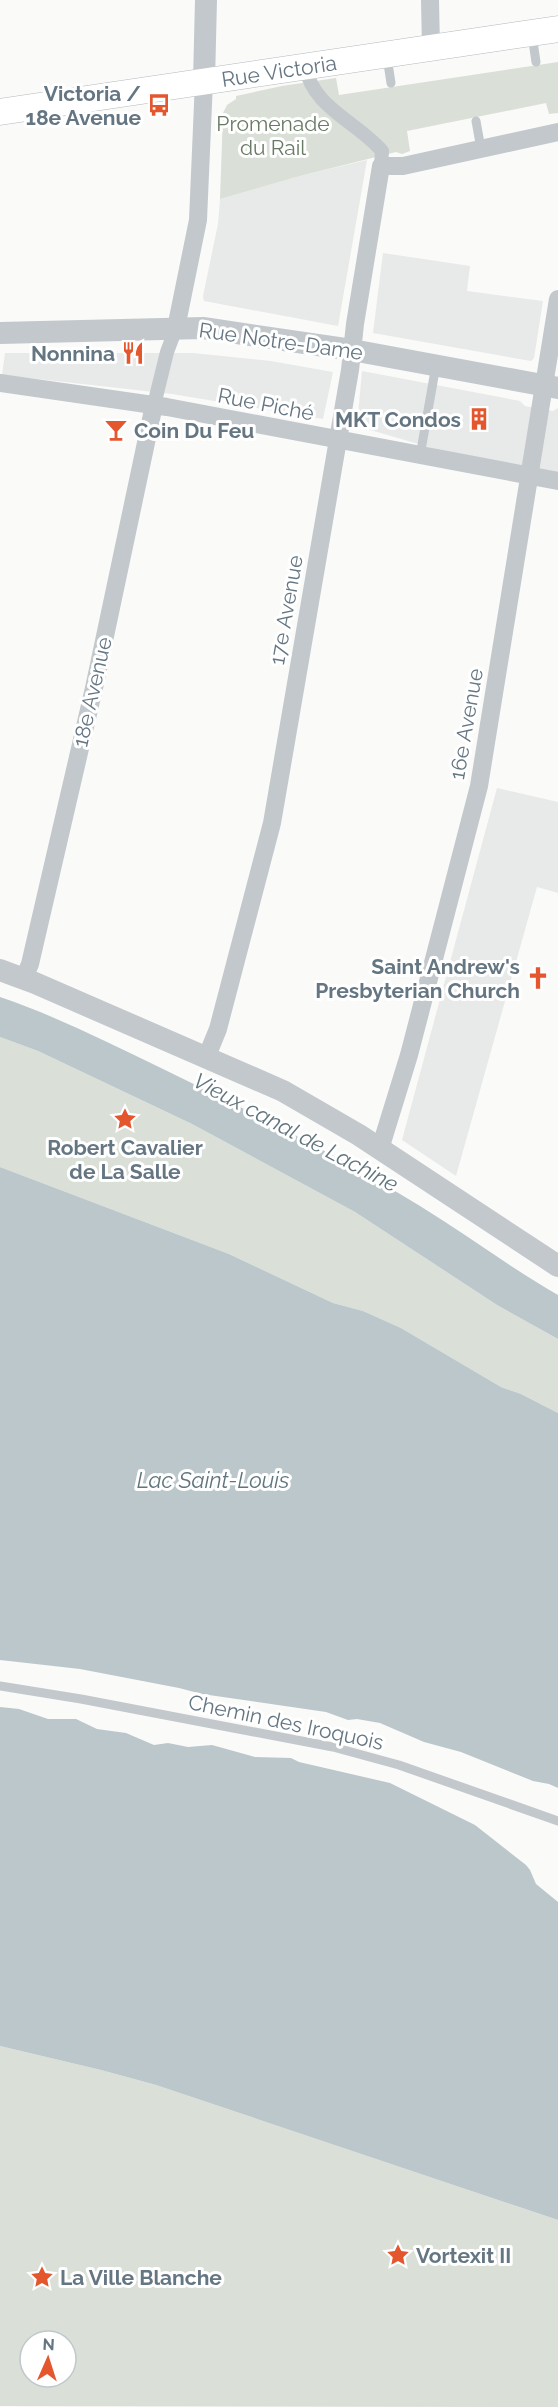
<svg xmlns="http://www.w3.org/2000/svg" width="558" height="2407" font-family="Raleway,sans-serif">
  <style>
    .built { fill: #e8e9e9 }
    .green { fill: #dadfd7; fill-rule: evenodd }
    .water { fill: #bbc7cb }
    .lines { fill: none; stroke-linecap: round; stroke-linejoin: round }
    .secondary-casing { stroke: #b3babf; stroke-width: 27 }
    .service { stroke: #c3c8cc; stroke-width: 9 }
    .pedestrian { stroke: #c3c8cc; stroke-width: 14 }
    .minor { stroke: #c3c8cc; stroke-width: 18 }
    .tertiary { stroke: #c3c8cc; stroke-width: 22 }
    .secondary { stroke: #fff; stroke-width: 26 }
    .labels { text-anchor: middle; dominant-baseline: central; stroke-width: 6; stroke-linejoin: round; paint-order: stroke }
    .street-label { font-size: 21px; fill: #657683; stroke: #fff }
    .poi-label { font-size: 21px; font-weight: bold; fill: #657683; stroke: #fff; text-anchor: end }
    .park-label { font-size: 21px; fill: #687a64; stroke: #fff }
    .water-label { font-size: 22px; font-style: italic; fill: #60757c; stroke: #fff }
  </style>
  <rect width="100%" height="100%" fill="#fafaf8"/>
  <path class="built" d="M 367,160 L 338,326 L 204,301 L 203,296 L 218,224 L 220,199 L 300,176 Z
    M 383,253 L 470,266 L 467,291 L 543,301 L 534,358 L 531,361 L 373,333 Z
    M 5,353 L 193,353 L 271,361 L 333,372 L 323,419 L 172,394 L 2,375 Z
    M 362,371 L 520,401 L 525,406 L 553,411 L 558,408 L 558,480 L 530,477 L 357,426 Z
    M 497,788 L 558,802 L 558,893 L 537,887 L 456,1176 L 402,1140 Z"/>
  <path class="green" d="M 558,62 L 558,113 L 549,114 L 546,103 L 407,131 L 410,151 L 402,154 L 396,152 L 300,176 L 220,199 L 223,113 L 227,105 L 236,99 L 236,96 L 282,86 L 336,78 L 339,95 Z
    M 0,1037 L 38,1051 L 192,1124 L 355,1212 L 497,1305 L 558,1339 L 558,1413 L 521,1394 L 501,1387 L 401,1328 L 363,1311 L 333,1303 L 229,1254 L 0,1167 Z
    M 0,2046 L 101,2070 L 156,2085 L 558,2220 L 558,2407 L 0,2406 ZM 30,2341 L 66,2341 L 66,2377 L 30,2377 Z"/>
  <path class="water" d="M 0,997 C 56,1016 109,1043 163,1069 C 250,1111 337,1155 420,1206 C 467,1235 511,1268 558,1295 L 558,1339 L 497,1305 L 355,1212 L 192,1124 L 38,1051 L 0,1037 Z
    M 0,1167 L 229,1254 L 333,1303 L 363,1311 L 401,1328 L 501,1387 L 521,1394 L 558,1413 L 558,1788 L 549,1784 L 533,1781 L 461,1752 L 424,1742 L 380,1723 L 357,1719 L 348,1720 L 326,1712 L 202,1694 L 179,1688 L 80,1669 L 0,1660 Z
    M 0,1707 L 19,1709 L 48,1719 L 76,1719 L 97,1729 L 126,1733 L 154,1745 L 168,1743 L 188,1747 L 212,1745 L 255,1757 L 291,1758 L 299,1762 L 390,1783 L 475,1825 L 526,1865 L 530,1870 L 536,1884 L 558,1902 L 558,2220 L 156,2085 L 101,2070 L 0,2046 Z"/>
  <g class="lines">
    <g class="secondary-casing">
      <g id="secondary">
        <path id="s1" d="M 0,112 L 558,29"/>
      </g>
    </g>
    <path class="service" d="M 532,35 L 536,62
      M 387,57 L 391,83
      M 476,121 L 481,149
      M 420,456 L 436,365
      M 0,1686 L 81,1699 L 333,1747 L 399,1765 L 558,1821"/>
    <path class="pedestrian" d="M 305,66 C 313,108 356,121 382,151 L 381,166
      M 154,405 L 167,352 L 176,328"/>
    <path class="minor" d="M 430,0 L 431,48
      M 176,328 L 198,220 L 204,81
      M 0,383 L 167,407 L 558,481
      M 24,978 L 30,964 L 94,688 L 154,405
      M 207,1056 L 218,1029 L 272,823 L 350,370 L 355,324 L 381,166 L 403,166 L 558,132
      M 380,1149 L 409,1055 L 479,786 L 558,299"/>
    <path class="tertiary" d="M 204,81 L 206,0
      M 0,333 L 203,328 L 352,350 L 558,388
      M 0,970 L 35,983 L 283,1091 L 359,1135 L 558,1266"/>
    <use href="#secondary" class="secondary"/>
  </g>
  <defs>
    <g id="bus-bare" transform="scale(1.8)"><path d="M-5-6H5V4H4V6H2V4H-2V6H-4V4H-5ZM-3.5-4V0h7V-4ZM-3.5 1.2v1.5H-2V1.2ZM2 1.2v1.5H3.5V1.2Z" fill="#e4572e" stroke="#fff" stroke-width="2.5" paint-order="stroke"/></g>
    <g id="restaurant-bare" transform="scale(1.8)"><path d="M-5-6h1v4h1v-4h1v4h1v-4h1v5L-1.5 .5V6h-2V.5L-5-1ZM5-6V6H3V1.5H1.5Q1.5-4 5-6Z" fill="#e4572e" stroke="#fff" stroke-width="2.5" paint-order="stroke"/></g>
    <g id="building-bare" transform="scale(1.8)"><path d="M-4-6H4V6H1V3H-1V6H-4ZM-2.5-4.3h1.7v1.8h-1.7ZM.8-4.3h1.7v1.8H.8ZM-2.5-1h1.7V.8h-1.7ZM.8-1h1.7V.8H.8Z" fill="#e4572e" stroke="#fff" stroke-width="2.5" paint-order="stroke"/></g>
    <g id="bar-bare" transform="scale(1.8)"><path d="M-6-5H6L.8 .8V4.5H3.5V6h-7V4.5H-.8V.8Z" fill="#e4572e" stroke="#fff" stroke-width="2.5" paint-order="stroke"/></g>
    <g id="church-bare" transform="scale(1.8)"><path d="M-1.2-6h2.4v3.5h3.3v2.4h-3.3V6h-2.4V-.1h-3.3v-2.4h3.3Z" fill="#e4572e" stroke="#fff" stroke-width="2.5" paint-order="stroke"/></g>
    <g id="sight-bare" transform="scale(1.8)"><path d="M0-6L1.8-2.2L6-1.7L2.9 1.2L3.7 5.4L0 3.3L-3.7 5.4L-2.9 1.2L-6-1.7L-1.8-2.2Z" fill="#e4572e" stroke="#fff" stroke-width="2.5" paint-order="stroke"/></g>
  </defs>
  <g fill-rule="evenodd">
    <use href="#bus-bare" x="159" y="105"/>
    <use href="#restaurant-bare" x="133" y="353"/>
    <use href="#building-bare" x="479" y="419"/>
    <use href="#bar-bare" x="116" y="430"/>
    <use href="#church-bare" x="538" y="978"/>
    <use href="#sight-bare" x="125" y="1119"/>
    <use href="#sight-bare" x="398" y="2255"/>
    <use href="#sight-bare" x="42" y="2277"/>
  </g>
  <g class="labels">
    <g class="street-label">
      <text stroke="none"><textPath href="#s1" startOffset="282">Rue Victoria</textPath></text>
      <text transform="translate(281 341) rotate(8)">Rue Notre-Dame</text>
      <text transform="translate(266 404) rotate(11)">Rue Piché</text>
      <text transform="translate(286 610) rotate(-80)">17e Avenue</text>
      <text transform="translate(92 692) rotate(-77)">18e Avenue</text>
      <text transform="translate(466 724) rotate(-80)">16e Avenue</text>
      <text transform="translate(286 1722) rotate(12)">Chemin des Iroquois</text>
    </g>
    <g class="poi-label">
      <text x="141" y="93">Victoria /<tspan x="141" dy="24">18e Avenue</tspan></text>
      <text x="115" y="353">Nonnina</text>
      <text x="461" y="419">MKT Condos</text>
      <text x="134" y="430" text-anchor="start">Coin Du Feu</text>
      <text x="520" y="966">Saint Andrew's<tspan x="520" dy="24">Presbyterian Church</tspan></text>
      <text x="125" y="1147" text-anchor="middle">Robert Cavalier<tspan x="125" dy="24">de La Salle</tspan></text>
      <text x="416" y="2255" text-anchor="start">Vortexit II</text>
      <text x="60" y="2277" text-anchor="start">La Ville Blanche</text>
    </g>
    <g class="park-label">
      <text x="273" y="123">Promenade<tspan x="273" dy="24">du Rail</tspan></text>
    </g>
    <g class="water-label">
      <text transform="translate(296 1132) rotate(28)">Vieux canal de Lachine</text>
      <text x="213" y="1480">Lac Saint-Louis</text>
    </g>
  </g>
  <g transform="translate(48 2359) rotate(3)"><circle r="28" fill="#ffffff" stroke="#c1c8cd" stroke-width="1.5"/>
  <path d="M0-4.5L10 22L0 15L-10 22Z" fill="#e4572e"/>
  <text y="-9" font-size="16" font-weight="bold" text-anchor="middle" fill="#657683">N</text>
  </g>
</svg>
